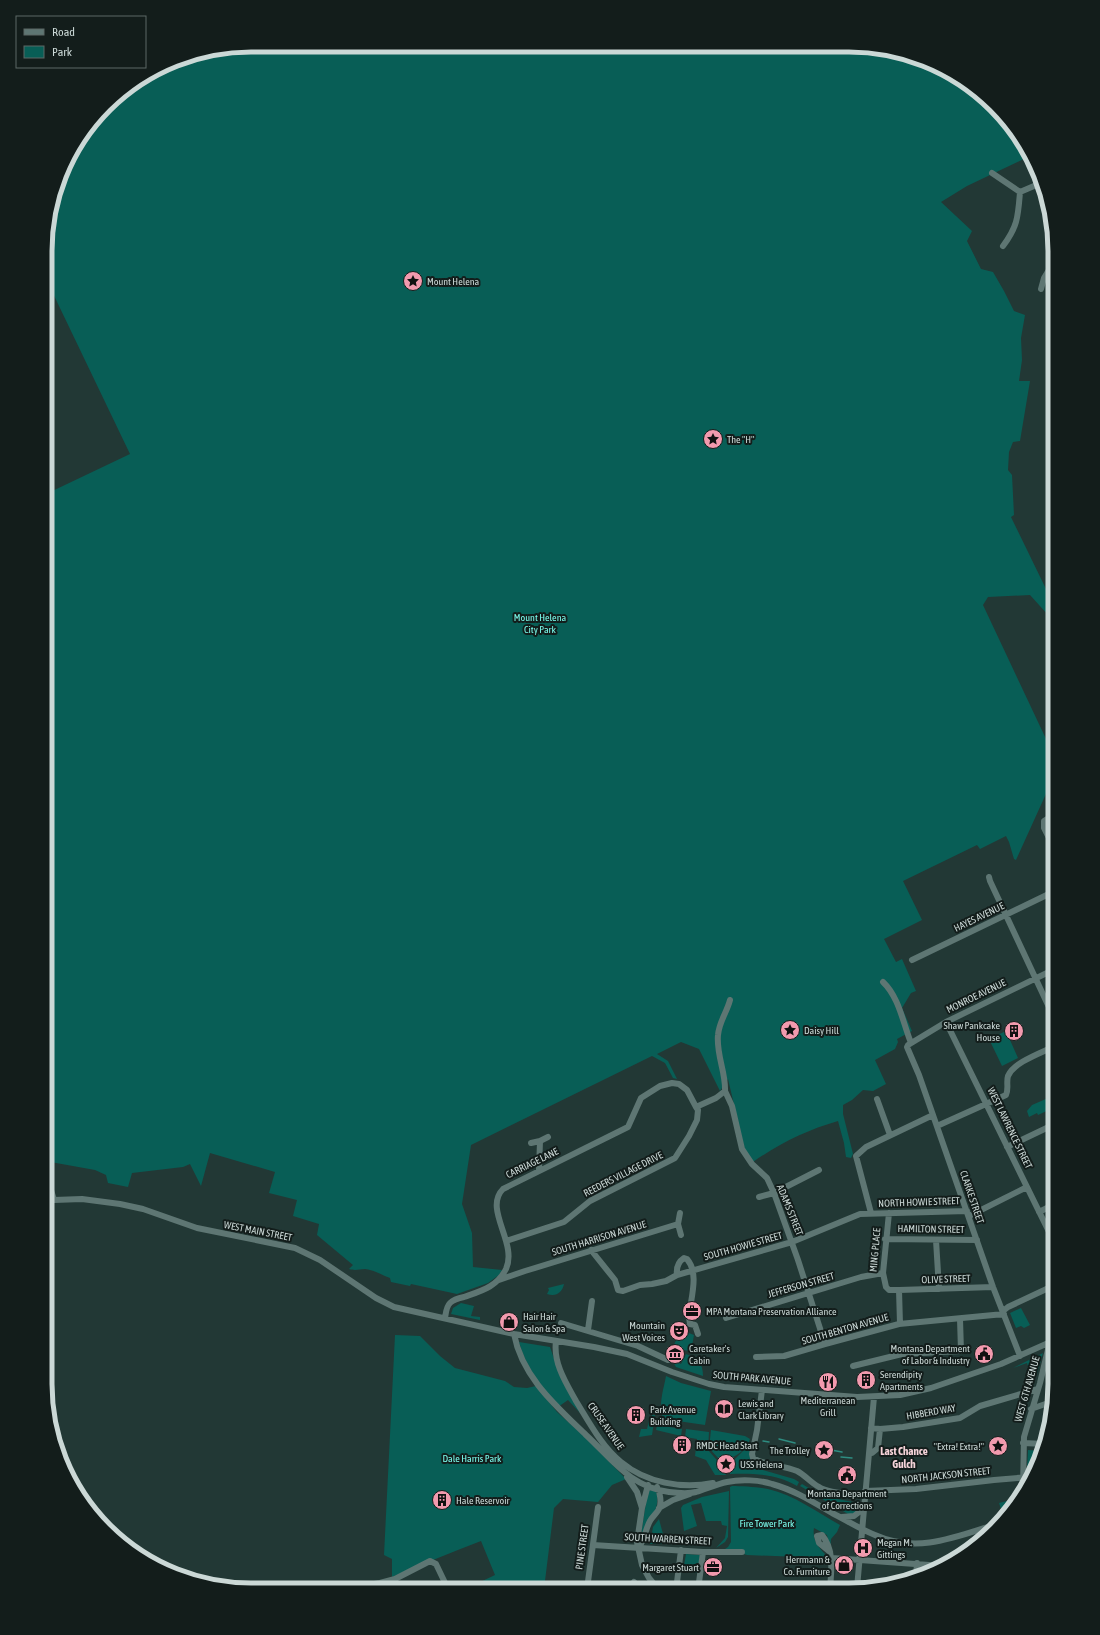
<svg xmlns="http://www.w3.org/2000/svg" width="1100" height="1635" font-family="'Asap Condensed',sans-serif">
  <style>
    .green { fill: #085e56 }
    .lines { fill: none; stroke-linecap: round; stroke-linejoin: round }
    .stream { stroke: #2e8c81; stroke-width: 1.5 }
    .minor { stroke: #5e7673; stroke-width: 6 }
    .labels { text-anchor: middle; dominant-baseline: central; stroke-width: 4; stroke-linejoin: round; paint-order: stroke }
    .poi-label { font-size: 10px; fill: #cbd8d6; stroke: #131d1b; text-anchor: start }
    .park-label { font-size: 10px; fill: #7bfced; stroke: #131d1b }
    .street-label { font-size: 10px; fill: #cbd8d6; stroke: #131d1b }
    .neighbourhood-label { font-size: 11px; font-weight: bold; fill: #f6d3d9; stroke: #131d1b }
    .rim { fill: none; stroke: #cbd8d6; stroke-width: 5 }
  </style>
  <rect width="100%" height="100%" fill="#223835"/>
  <path class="green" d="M 251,45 L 876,47 L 927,61 L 974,87 L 1012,125 L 1030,156 L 967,186 L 941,202 L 972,231 L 967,241 L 981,269 L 993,272 L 1004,291 L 1014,311 L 1025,315 L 1021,338 L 1022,360 L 1019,381 L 1030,381 L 1020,441 L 1013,442 L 1009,452 L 1008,470 L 1012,475 L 1014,515 L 1011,517 L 1046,589 L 1053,586 L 1049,616 L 1030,595 L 988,597 L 983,605 L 1055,758 L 1055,772 L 1050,785 L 1016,860 L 1014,859 L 1009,842 L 1006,836 L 980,849 L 977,845 L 903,881 L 922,920 L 884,939 L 896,962 L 902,959 L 916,991 L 911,993 L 902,1008 L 912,1031 L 897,1039 L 898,1042 L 895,1049 L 875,1060 L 886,1084 L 873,1091 L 863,1090 L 852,1100 L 843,1105 L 843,1114 L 853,1154 L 851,1158 L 846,1157 L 844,1143 L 838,1121 C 807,1130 780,1143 753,1162 L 745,1151 L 728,1079 L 720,1091 L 699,1049 L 681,1042 L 657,1054 L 668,1061 L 677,1079 L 673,1078 L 665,1063 L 652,1056 L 471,1145 L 462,1204 L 472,1233 L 473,1267 L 502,1270 L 499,1275 L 488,1283 L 457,1294 L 411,1284 L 410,1286 L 391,1282 L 390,1278 C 381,1275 375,1270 365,1269 C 359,1269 356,1271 349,1269 L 353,1265 L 317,1235 L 319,1224 L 293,1216 L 297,1200 L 269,1193 L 275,1172 L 210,1153 L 201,1186 L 190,1164 L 183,1167 L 132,1173 L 128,1187 L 108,1183 L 106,1175 L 95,1170 L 45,1161 L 46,494 L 130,454 L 47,281 L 47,224 L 73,148 L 115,96 L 185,56 Z
    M 1006,1031 L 1018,1058 L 1002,1066 L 989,1039 Z
    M 1055,1095 L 1055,1107 L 1038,1115 L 1037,1113 L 1029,1117 L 1027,1111 L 1032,1105 Z
    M 564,1284 C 562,1293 556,1297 547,1294 L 549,1290 L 548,1288 Z
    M 461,1303 L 474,1306 L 471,1316 L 480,1317 L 480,1320 L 451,1314 L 453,1308 Z
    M 1021,1308 L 1030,1325 L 1024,1328 L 1021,1326 L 1016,1328 L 1010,1313 Z
    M 684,1331 L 694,1335 L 691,1351 L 682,1350 L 673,1347 L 677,1338 Z
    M 395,1335 L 420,1336 L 440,1356 L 455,1368 L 505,1381 L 514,1387 L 527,1388 L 536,1386 L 557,1412 L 584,1436 L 626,1479 L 612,1485 L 598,1502 L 563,1499 L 554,1508 L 544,1589 L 479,1589 L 476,1584 L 495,1575 L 481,1541 C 451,1553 421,1564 392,1577 L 392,1559 L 384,1555 Z
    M 519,1342 L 550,1347 L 560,1376 L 581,1414 L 568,1400 L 558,1407 C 541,1387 526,1367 519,1342 Z
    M 1043,1353 L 1037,1374 L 1034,1371 L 1030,1372 L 1027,1363 L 1013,1368 Z
    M 686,1354 C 698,1359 703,1363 703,1376 L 676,1367 L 672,1360 L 681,1364 Z
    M 666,1376 L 681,1383 L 711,1391 L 705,1425 L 664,1419 C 657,1408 664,1388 666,1376 Z
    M 652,1415 L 655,1415 L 655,1416 L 652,1435 L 639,1437 L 641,1429 L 647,1429 L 649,1421 L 651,1421 Z
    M 657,1425 L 682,1429 L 681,1436 L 656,1430 Z
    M 686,1429 L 709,1432 L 708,1450 L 722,1466 L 726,1475 L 715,1475 L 706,1460 L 695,1456 L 697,1439 L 685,1437 Z
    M 711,1430 L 745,1436 L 750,1439 C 746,1451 732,1461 719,1459 L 709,1448 Z
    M 752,1442 L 751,1459 L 756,1468 L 794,1479 L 799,1482 L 797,1486 C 777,1474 753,1473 730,1474 L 729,1470 L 733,1461 Z
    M 1028,1450 L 1044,1451 L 1032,1472 L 1029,1472 L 1027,1470 Z
    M 802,1484 L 822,1496 L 858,1503 L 857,1511 L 855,1514 L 848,1514 L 800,1486 Z
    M 732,1486 C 742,1486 757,1487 768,1489 C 794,1495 817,1512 840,1525 L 837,1532 L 831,1539 L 830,1551 L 827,1535 L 814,1528 C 812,1539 818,1547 825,1554 L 824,1558 L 820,1559 L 800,1557 L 747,1555 L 744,1554 L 744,1550 L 725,1549 L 728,1547 L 731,1542 L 730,1487 Z
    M 648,1490 L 656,1491 C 662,1507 647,1526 640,1541 Z
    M 729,1491 L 728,1537 L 725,1542 L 716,1548 L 725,1538 L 727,1526 L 722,1525 L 721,1521 L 706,1521 L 701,1503 L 691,1505 L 697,1526 L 684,1531 L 681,1508 L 683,1505 L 702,1497 Z
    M 1007,1501 L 1016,1503 L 1008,1514 L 1003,1515 L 999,1503 Z
    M 659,1519 L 663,1534 L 663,1544 L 650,1544 L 653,1527 Z
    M 686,1554 L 700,1555 L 697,1573 L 683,1571 Z
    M 757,1581 L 770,1583 L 771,1590 L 756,1590 Z"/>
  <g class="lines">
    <path class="stream" d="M 779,1439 L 795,1443
      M 763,1441 L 769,1442
      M 831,1450 L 842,1452
      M 841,1457 L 852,1458"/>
    <path class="minor" d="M 992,173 L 1020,192 C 1018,216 1018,226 1003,246
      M 1020,192 L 1041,183
      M 1041,289 L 1044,278 L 1055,260
      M 1055,677 L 1053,634 L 1055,606
      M 1055,850 L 1044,828 L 1044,821 L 1055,814
      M 989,877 L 990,881 L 1055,1020
      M 912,960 L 1055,891
      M 883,982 C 899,997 903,1023 911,1043
      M 946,1022 L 1055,1244
      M 725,1091 L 732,1106 L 742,1149 L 752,1164 L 767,1178 L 774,1193 L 798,1260 L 825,1344
      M 877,1099 L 890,1135
      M 696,1107 L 716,1098 L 725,1091 C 726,1073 716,1054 718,1035 C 719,1022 727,1012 730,1000
      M 937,1126 L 1006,1095 C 1009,1089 1006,1082 1008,1076 C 1014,1062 1041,1053 1055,1046
      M 531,1143 L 540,1141
      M 1007,1147 L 1055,1124
      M 539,1170 L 540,1141 L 548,1137
      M 45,1183 L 50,1187 L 54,1200
      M 759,1197 L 774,1193 L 819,1170
      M 45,1203 L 54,1200 L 82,1199 L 120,1204 L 143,1209 L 197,1228 L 295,1248 L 320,1260 L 376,1298 L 394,1307 L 514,1334 L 594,1347 L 627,1354 L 672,1372 L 709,1384 L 724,1387 L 857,1397 L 900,1395 L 931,1388 L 1001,1364 L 1055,1340
      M 1039,1212 L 1055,1204
      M 680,1213 L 678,1224 L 681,1235
      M 871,1213 L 856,1156 L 866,1147 L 933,1115
      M 889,1213 L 883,1273 L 886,1287 L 889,1290 L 899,1290 L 993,1287
      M 969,1216 L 1027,1187
      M 885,1239 L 977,1240
      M 936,1240 L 939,1289
      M 591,1250 L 615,1280 L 618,1290 L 623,1291 L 640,1285 L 652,1284 L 666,1281 L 677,1275 L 792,1242 L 860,1214 L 967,1211
      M 677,1275 C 676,1267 678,1262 684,1258 L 687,1259 C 700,1274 690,1300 689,1317 L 690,1324 L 695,1325 L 698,1334
      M 499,1280 L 525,1271 L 678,1224
      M 899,1290 L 900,1324
      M 1003,1311 L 1008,1307 L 1055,1285
      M 445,1318 C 446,1313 446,1307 450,1303 C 453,1300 459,1298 464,1297 C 481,1291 497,1287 506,1269 C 518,1243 483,1209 503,1189 L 628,1127 L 641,1098 L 660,1086 L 672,1083 L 679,1084 L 687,1090 L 696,1107 L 698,1110 L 697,1120 L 689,1136 L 675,1158 L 590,1201 L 564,1222 L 506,1241
      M 726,1318 L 861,1277 L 883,1273
      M 561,1323 L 638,1346 L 668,1360
      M 588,1330 L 592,1301
      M 514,1334 C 522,1377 556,1406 586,1435 C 612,1459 630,1487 669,1492 C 677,1493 688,1494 696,1492 C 706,1489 717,1484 727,1482 C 741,1479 759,1480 772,1484 C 794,1490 813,1502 832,1513 C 846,1520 860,1529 875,1535 C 917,1554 956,1537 997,1524
      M 556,1341 C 553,1363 566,1383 576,1401 C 589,1422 602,1447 621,1462 C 646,1483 682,1489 713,1483
      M 1020,1356 L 993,1287 L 919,1075 L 907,1047 L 908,1045 L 946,1022 L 1055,969
      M 756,1357 L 784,1356 L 825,1344 L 899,1324 L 1004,1314
      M 853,1366 L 902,1354 L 961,1351 L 960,1319
      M 762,1390 L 757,1430 L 752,1454 L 753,1458 C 766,1466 782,1465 797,1471 C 805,1475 811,1483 819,1487 C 830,1494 852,1494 865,1496
      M 1031,1409 L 1054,1401
      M 871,1428 L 880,1429 L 903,1427 L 960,1418 L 980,1406 L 1038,1389
      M 1023,1443 L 1045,1444
      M 869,1453 L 872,1453 L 878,1448 L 880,1429
      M 627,1477 L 637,1492 L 642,1508
      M 648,1485 L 642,1508 L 637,1542 L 642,1565 L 649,1578 L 658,1589
      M 1023,1490 L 1024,1437 L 1040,1383 L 1050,1341
      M 865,1491 L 916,1489 L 994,1480 L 1029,1477
      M 659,1508 L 673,1500 L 690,1494
      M 842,1517 L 854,1516 L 863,1509
      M 593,1545 L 703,1552 L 742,1552
      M 639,1547 C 645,1539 645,1530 650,1521 C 652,1517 657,1513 659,1509 C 662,1503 660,1492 657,1487
      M 832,1558 L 943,1566
      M 916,1577 L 917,1563
      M 857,1588 L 874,1397
      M 346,1589 L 380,1583 L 395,1579 L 430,1561 L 436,1564 L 448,1589
      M 587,1589 L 598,1507
      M 629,1589 L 634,1582
      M 676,1590 L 681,1550
      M 698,1590 L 703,1552
      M 830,1590 C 831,1571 835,1551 822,1535 L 817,1536 L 819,1543 L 830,1552"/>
  </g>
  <defs>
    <g id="sight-disc" transform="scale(1)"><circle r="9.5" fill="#f29aae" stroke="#131d1b"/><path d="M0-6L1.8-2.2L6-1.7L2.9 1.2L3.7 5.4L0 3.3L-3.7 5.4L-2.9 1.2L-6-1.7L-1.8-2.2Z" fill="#111"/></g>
    <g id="building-disc" transform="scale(1)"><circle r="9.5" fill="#f29aae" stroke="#131d1b"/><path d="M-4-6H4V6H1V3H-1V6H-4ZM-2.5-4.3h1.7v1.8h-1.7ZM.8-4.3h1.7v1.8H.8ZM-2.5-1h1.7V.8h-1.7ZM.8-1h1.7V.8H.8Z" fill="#111"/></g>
    <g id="office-disc" transform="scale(1)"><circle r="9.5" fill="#f29aae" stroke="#131d1b"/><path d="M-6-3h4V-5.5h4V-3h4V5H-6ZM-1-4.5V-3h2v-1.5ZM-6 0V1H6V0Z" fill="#111"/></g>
    <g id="shop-disc" transform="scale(1)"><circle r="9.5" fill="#f29aae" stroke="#131d1b"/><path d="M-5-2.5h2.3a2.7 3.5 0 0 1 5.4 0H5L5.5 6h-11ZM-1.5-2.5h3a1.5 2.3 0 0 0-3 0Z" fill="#111"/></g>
    <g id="theatre-disc" transform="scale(1)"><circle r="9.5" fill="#f29aae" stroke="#131d1b"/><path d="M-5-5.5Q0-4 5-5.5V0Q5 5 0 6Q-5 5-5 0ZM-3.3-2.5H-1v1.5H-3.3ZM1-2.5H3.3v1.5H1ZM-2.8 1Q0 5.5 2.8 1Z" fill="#111"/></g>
    <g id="museum-disc" transform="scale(1)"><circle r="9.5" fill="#f29aae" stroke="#131d1b"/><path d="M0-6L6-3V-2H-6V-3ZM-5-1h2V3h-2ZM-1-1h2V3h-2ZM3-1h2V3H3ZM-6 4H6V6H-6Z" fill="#111"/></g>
    <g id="civic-disc" transform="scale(1)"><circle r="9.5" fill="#f29aae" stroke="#131d1b"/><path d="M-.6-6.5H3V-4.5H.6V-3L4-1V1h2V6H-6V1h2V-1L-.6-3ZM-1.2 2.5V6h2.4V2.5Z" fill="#111"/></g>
    <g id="restaurant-disc" transform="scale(1)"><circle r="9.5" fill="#f29aae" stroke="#131d1b"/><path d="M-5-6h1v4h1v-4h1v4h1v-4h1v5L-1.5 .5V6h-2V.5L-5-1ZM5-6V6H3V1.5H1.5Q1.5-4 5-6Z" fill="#111"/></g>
    <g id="library-disc" transform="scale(1)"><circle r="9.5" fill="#f29aae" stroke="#131d1b"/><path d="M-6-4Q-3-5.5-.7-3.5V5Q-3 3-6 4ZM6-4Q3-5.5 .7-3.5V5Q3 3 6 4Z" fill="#111"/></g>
    <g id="hospital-disc" transform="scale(1)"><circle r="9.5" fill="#f29aae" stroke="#131d1b"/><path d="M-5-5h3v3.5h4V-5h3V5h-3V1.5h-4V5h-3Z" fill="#111"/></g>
  </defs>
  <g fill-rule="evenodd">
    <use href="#sight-disc" x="413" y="281"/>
    <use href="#sight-disc" x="713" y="439"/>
    <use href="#sight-disc" x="790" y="1030"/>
    <use href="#building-disc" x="1014" y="1031"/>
    <use href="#office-disc" x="692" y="1311"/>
    <use href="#shop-disc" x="509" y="1322"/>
    <use href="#theatre-disc" x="679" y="1331"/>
    <use href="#museum-disc" x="675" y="1354"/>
    <use href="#civic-disc" x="984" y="1354"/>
    <use href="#building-disc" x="866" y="1380"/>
    <use href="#restaurant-disc" x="828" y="1382"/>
    <use href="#library-disc" x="724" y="1409"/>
    <use href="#building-disc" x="636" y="1415"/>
    <use href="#building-disc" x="682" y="1445"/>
    <use href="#sight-disc" x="998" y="1446"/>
    <use href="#sight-disc" x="824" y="1450"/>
    <use href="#sight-disc" x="726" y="1464"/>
    <use href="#civic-disc" x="847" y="1475"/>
    <use href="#building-disc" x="442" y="1500"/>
    <use href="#hospital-disc" x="863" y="1548"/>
    <use href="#shop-disc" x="844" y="1565"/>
    <use href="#office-disc" x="713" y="1567"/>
  </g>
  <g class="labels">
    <g class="poi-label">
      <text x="427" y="281">Mount Helena</text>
      <text x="727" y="439">The "H"</text>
      <text x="1000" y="1025" text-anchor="end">Shaw Pankcake<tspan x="1000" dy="12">House</tspan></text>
      <text x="804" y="1030">Daisy Hill</text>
      <text x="706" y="1311">MPA Montana Preservation Alliance</text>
      <text x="523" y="1316">Hair Hair<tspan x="523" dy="12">Salon &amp; Spa</tspan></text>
      <text x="665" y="1325" text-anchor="end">Mountain<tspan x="665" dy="12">West Voices</tspan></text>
      <text x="689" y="1348">Caretaker's<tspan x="689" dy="12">Cabin</tspan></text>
      <text x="970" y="1348" text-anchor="end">Montana Department<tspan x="970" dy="12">of Labor &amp; Industry</tspan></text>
      <text x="880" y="1374">Serendipity<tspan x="880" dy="12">Apartments</tspan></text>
      <text x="828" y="1400" text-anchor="middle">Mediterranean<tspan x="828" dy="12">Grill</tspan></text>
      <text x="738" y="1403">Lewis and<tspan x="738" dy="12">Clark Library</tspan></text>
      <text x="650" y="1409">Park Avenue<tspan x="650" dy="12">Building</tspan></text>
      <text x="696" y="1445">RMDC Head Start</text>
      <text x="984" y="1446" text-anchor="end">"Extra! Extra!"</text>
      <text x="810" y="1450" text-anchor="end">The Trolley</text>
      <text x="740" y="1464">USS Helena</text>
      <text x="847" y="1493" text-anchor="middle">Montana Department<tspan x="847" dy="12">of Corrections</tspan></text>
      <text x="456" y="1500">Hale Reservoir</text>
      <text x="877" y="1542">Megan M.<tspan x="877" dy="12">Gittings</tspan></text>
      <text x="830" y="1559" text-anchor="end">Herrmann &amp;<tspan x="830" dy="12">Co. Furniture</tspan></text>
      <text x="699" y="1567" text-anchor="end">Margaret Stuart</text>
    </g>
    <g class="park-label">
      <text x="540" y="617">Mount Helena<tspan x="540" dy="12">City Park</tspan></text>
      <text x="472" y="1458">Dale Harris Park</text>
      <text x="767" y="1523">Fire Tower Park</text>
    </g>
    <g class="street-label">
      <text transform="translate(979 917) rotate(-26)">HAYES AVENUE</text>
      <text transform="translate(976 996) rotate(-26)">MONROE AVENUE</text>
      <text transform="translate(1010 1128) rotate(64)">WEST LAWRENCE STREET</text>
      <text transform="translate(532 1163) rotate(-26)">CARRIAGE LANE</text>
      <text transform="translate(623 1174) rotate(-27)">REEDERS VILLAGE DRIVE</text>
      <text transform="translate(972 1197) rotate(71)">CLARKE STREET</text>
      <text transform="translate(919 1202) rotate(-2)">NORTH HOWIE STREET</text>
      <text transform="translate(790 1210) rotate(68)">ADAMS STREET</text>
      <text transform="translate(931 1229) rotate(1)">HAMILTON STREET</text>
      <text transform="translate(258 1231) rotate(11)">WEST MAIN STREET</text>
      <text transform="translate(599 1238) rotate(-17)">SOUTH HARRISON AVENUE</text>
      <text transform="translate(743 1246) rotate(-16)">SOUTH HOWIE STREET</text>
      <text transform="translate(875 1250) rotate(-85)">MING PLACE</text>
      <text transform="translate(946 1279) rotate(-2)">OLIVE STREET</text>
      <text transform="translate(801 1285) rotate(-16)">JEFFERSON STREET</text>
      <text transform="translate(845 1329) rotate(-16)">SOUTH BENTON AVENUE</text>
      <text transform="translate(752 1378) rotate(5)">SOUTH PARK AVENUE</text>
      <text transform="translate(1027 1389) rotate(-74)">WEST 6TH AVENUE</text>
      <text transform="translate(931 1412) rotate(-10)">HIBBERD WAY</text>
      <text transform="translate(606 1426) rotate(55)">CRUSE AVENUE</text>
      <text transform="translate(946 1475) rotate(-6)">NORTH JACKSON STREET</text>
      <text transform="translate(668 1539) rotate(3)">SOUTH WARREN STREET</text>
      <text transform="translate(582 1547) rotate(-82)">PINE STREET</text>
    </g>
    <g class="neighbourhood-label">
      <text x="904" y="1451">Last Chance<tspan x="904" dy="13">Gulch</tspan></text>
    </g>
  </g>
  <path d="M0 0H1100V1635H0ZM251 52H849A199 199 0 0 1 1048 251V1384A199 199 0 0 1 849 1583H251A199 199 0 0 1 52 1384V251A199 199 0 0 1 251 52Z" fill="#131d1b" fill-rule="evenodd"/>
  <path class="rim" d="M251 52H849A199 199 0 0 1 1048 251V1384A199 199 0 0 1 849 1583H251A199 199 0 0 1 52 1384V251A199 199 0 0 1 251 52Z"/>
  <rect x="16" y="16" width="130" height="52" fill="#131d1b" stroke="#5d6866"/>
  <rect x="24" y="29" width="20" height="6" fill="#5e7673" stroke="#5d6866"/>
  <text x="52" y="36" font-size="12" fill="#cbd8d6">Road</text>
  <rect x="24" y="46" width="20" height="12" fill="#085e56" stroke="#5d6866"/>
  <text x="52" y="56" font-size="12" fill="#cbd8d6">Park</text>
</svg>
